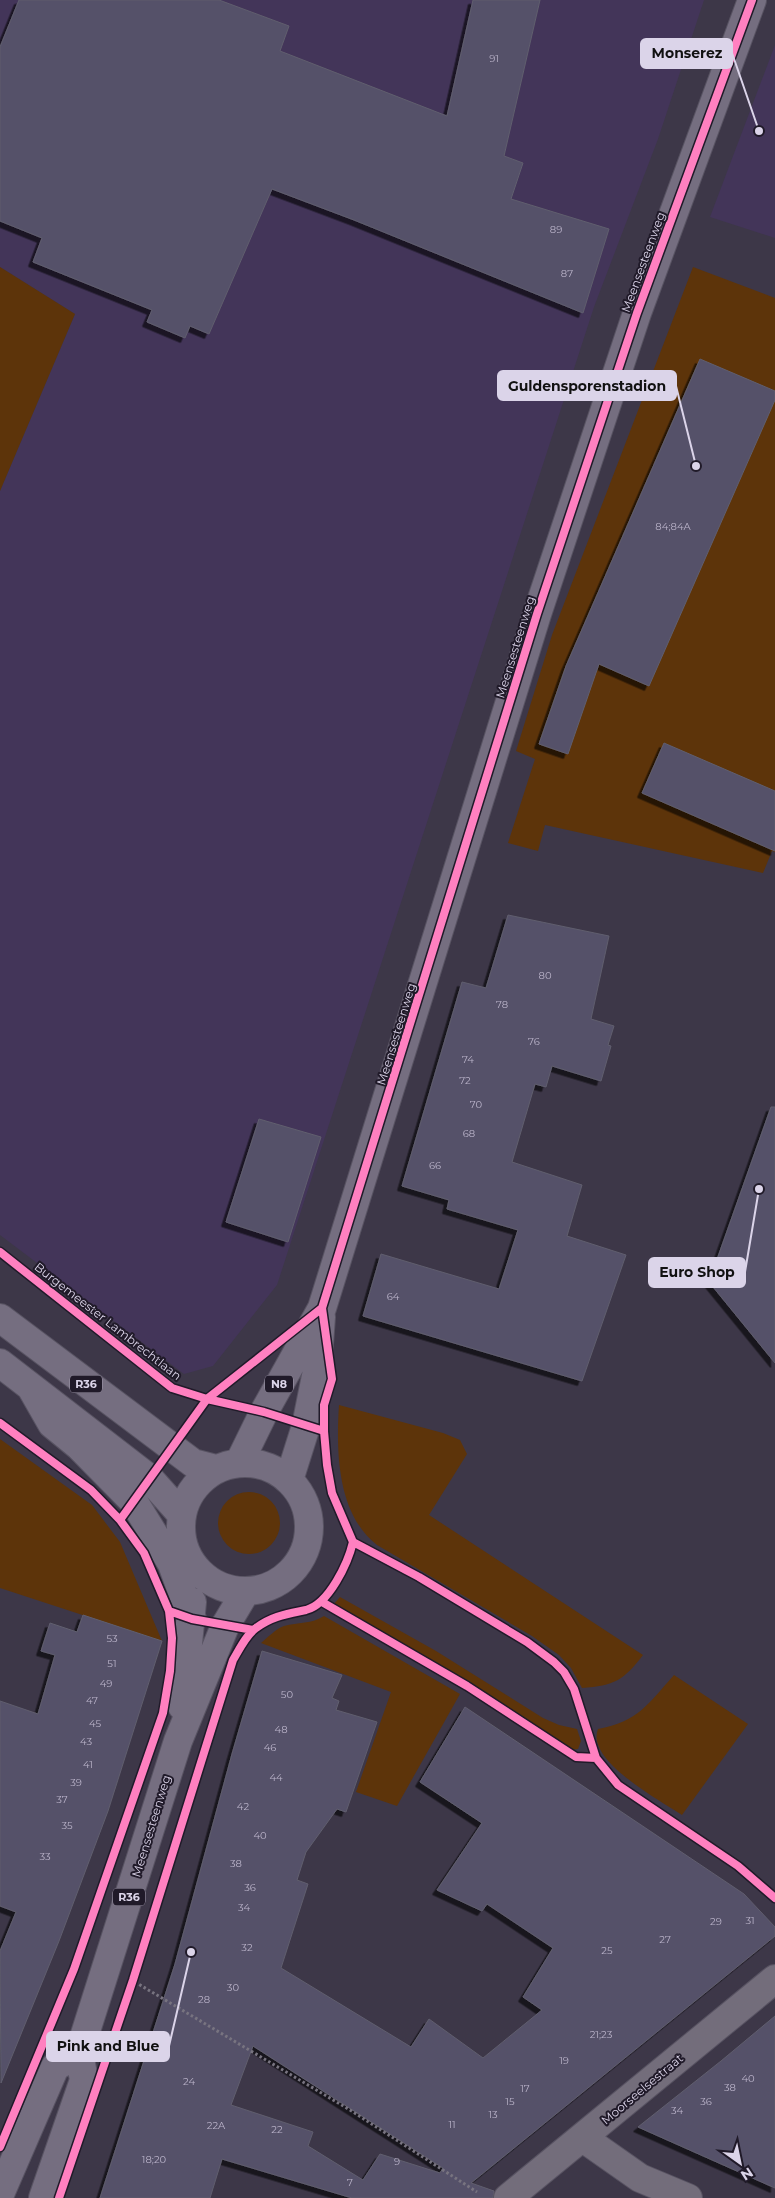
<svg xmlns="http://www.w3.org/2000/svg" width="775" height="2198" font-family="Montserrat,sans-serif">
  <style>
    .built { fill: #433559 }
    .green { fill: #5d340a }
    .building { fill: #555169; stroke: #605e6e; fill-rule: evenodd; filter: url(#shadow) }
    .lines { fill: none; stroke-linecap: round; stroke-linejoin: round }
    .minor-casing { stroke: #585362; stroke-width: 30 }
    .major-casing { stroke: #585362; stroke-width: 30 }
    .path { stroke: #787480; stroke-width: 3; stroke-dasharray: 2.5 2.5; stroke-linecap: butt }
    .minor { stroke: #736d7b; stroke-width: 28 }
    .major { stroke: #756e80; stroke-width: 28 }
    .cycleway-casing { stroke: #201a29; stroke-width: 11 }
    .cycleway { stroke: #ff80c0; stroke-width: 8 }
    .labels { text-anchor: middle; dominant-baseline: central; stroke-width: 4; stroke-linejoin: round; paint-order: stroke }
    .number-label { font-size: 10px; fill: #bab3c9 }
    .shield { fill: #201a29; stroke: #a39caf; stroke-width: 1 }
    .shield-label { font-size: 11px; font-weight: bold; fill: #dbd4e9 }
    .street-label { font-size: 12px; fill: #dbd4e9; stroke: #201a29 }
    .leader { fill: none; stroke: #dbd4e9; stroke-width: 2 }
    .callout-dot { fill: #dbd4e9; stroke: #201a29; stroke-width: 2 }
    .callout { fill: #dbd4e9; stroke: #dbd4e9; stroke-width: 2 }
    .callout-label { font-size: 14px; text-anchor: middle; font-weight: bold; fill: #111 }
  </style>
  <defs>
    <filter id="shadow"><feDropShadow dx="-4.5" dy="4.5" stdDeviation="0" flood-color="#0009"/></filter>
  </defs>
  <rect width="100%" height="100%" fill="#3d3748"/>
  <path class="built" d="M 0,0 L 704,0 L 658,139 L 594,307 L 277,1285 L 213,1366 L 184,1374 L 0,1235 L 0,491 L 75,314 L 0,267 Z
    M 775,45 L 775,238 L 710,217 Z"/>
  <path class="green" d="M 0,267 L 75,314 L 0,491 Z
    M 693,267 L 775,298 L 775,852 L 772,851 L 763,873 L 545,825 L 538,851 L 508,843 L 535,759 L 516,751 L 552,635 Z
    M 339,1405 L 443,1433 L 460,1440 L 467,1454 L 429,1515 L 643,1655 C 624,1680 614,1686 582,1688 L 571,1668 L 559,1655 L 532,1636 L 377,1545 C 337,1514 336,1451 339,1405 Z
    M 0,1439 L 92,1505 L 120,1542 L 162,1641 L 0,1588 Z
    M218 1523a31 31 0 1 1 62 0a31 31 0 1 1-62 0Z
    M 340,1597 L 436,1651 L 543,1718 L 559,1725 L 577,1729 L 581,1741 L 578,1749 L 569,1750 L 468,1682 L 337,1607 L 334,1604 Z
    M 324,1616 L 460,1694 L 397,1806 L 356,1792 L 391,1692 L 261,1643 C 268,1637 276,1629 284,1626 C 298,1622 312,1624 324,1616 Z
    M 674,1675 L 748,1724 L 682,1815 C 661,1801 585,1760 598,1729 C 638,1722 649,1703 674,1675 Z"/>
  <path class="building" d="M 19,0 L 219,0 L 289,26 L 280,51 L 447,116 L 473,0 L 540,0 L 504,156 L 523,163 L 511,199 L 609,229 L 583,313 L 354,220 L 272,189 L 209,334 L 190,326 L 185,338 L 147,322 L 152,310 L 33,262 L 42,238 L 0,221 L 0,47 Z
    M 700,359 L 775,391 L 775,400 L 649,686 L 599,664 L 568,754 L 539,744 L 566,666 Z
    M 664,743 L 775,791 L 775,851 L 642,793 Z
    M 508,915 L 609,936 L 591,1019 L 614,1026 L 608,1045 L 611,1046 L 601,1081 L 552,1066 L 546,1087 L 535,1084 L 512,1162 L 582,1185 L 567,1236 L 626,1255 L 582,1381 L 363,1316 L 381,1254 L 499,1289 L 518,1230 L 447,1209 L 449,1200 L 402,1186 L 462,982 L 486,988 Z
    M 771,1107 L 775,1107 L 775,1363 L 709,1282 Z
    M 259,1119 L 321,1137 L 288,1242 L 226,1222 Z
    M 83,1615 L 162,1641 L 108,1811 L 59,1941 L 1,2083 L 0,1951 L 16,1912 L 0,1906 L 0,1701 L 38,1714 L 55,1655 L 41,1651 L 50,1623 L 77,1632 Z
    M 262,1651 L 342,1675 L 332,1698 L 339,1701 L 336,1710 L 377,1722 L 346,1812 L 337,1809 L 306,1852 L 297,1880 L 308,1884 L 281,1968 L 411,2047 L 429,2019 L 483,2058 L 542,2010 L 523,1997 L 553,1948 L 487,1904 L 482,1911 L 437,1890 L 482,1823 L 420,1782 L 465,1707 L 744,1894 L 775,1927 L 775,1936 L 471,2183 L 494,2191 L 493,2198 L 352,2198 L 222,2159 L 210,2198 L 100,2198 L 175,1964 L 232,1754 ZM 253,2046 L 443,2168 L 440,2173 L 380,2154 L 363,2180 L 308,2146 L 313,2132 L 231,2105 Z
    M 775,2016 L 775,2188 L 638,2127 L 721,2061 Z"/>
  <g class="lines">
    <g class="minor-casing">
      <path id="minor" d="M 583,2138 L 640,2178 L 688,2198
        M 508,2198 L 775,1979"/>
    </g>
    <g class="major-casing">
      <path id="major" d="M 0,1318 L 193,1463 L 216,1469
        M 0,1363 L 149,1478 L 182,1515
        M 32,1389 L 52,1424 L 79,1446 L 134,1502 L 172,1564 L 192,1619
        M 239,1463 L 264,1412 L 322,1308 L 537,614 L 637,313 L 752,0
        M181 1527a64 64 0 1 1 128 0a64 64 0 1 1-128 0Z
        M 289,1480 L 306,1426 L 317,1371 L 321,1317
        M 182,1706 L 192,1602
        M 0,2194 L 55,2067 L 79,2053
        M 43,2198 L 84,2080 L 79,2053 L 178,1741 L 225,1626 L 246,1591"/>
    </g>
    <path class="path" d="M 135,1982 L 350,2110 L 477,2192"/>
    <use href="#minor" class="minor"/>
    <use href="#major" class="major"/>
    <g class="cycleway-casing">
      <path id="cycleway" d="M 752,0 L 637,313 L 537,614 L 322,1308 L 332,1379 L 324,1405 L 324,1431 L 327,1465 L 332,1493 L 353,1542 L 419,1577 L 527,1642 L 554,1662 L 564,1672 L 574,1689 L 596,1758 L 618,1785 L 738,1866 L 775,1898
        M 0,1252 L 172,1388 L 207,1399 L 264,1412 L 324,1431
        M 0,1423 L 91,1490 L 120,1520 L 144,1553 L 169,1611 L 172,1638 L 170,1671 L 163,1713 L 74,1969 L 0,2147
        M 120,1520 L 207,1399 L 322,1308
        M 322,1602 L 467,1686 L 576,1757 L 596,1758
        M 169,1611 L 192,1619 L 253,1630
        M 59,2198 L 133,1980 L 233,1660 C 239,1650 246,1635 256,1628 C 272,1616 287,1614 306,1610 C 329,1604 348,1563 353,1542"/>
    </g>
    <use href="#cycleway" class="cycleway"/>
  </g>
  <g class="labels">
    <g class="number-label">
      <text x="494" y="58">91</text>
      <text x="556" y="229">89</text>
      <text x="567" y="273">87</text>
      <text x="673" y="526">84;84A</text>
      <text x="545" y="975">80</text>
      <text x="502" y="1004">78</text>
      <text x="534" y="1041">76</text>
      <text x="468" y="1059">74</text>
      <text x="465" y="1080">72</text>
      <text x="476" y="1104">70</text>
      <text x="469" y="1133">68</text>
      <text x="435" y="1165">66</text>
      <text x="393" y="1296">64</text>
      <text x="112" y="1638">53</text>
      <text x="112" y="1663">51</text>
      <text x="106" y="1683">49</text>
      <text x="287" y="1694">50</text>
      <text x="92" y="1700">47</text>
      <text x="95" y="1723">45</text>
      <text x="281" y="1729">48</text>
      <text x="86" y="1741">43</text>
      <text x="270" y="1747">46</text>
      <text x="88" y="1764">41</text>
      <text x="276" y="1777">44</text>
      <text x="76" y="1782">39</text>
      <text x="62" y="1799">37</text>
      <text x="243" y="1806">42</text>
      <text x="67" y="1825">35</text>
      <text x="260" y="1835">40</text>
      <text x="45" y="1856">33</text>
      <text x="236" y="1863">38</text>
      <text x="250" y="1887">36</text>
      <text x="244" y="1907">34</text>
      <text x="750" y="1920">31</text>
      <text x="716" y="1921">29</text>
      <text x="665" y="1939">27</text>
      <text x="247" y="1947">32</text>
      <text x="607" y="1950">25</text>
      <text x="233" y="1987">30</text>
      <text x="204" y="1999">28</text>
      <text x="601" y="2034">21;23</text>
      <text x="564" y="2060">19</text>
      <text x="748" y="2078">40</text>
      <text x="189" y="2081">24</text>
      <text x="730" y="2087">38</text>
      <text x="525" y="2088">17</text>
      <text x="510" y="2101">15</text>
      <text x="706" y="2101">36</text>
      <text x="677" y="2110">34</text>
      <text x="493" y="2114">13</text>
      <text x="452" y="2124">11</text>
      <text x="216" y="2125">22A</text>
      <text x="277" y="2129">22</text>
      <text x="154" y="2159">18;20</text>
      <text x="397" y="2161">9</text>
      <text x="350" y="2182">7</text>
    </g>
    <g class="shield">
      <rect x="70" y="1375.5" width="32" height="17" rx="4"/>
      <rect x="265" y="1375.5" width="28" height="17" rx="4"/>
      <rect x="113" y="1888.5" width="32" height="17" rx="4"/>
    </g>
    <g class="shield-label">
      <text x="86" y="1384">R36</text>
      <text x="279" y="1384">N8</text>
      <text x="129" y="1897">R36</text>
    </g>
    <g class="street-label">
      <text transform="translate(643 262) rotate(-70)">Meensesteenweg</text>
      <text transform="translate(515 647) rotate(-73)">Meensesteenweg</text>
      <text transform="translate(396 1034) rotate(-73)">Meensesteenweg</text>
      <text transform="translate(108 1321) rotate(38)">Burgemeester Lambrechtlaan</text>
      <text transform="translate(151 1826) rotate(-73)">Meensesteenweg</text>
      <text transform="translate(642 2089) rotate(-40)">Moorseelsestraat</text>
    </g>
  </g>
  <path class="leader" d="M759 131L732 53M696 466L676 386M759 1189L745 1272M191 1952L169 2046"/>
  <g class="callout-dot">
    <circle cx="759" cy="131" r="5"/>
    <circle cx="696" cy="466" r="5"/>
    <circle cx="759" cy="1189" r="5"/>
    <circle cx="191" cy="1952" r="5"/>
  </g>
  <g class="callout">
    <rect x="641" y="39" width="91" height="29" rx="5"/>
    <rect x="498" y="371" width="178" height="29" rx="5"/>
    <rect x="649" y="1258" width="96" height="29" rx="5"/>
    <rect x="47" y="2032" width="122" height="29" rx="5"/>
  </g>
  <g class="callout-label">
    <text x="687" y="58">Monserez</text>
    <text x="587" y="391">Guldensporenstadion</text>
    <text x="697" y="1277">Euro Shop</text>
    <text x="108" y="2051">Pink and Blue</text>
  </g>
  <g transform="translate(740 2163) rotate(147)" stroke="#201a29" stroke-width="4" paint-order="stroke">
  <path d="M0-4L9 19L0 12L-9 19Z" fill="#dbd4e9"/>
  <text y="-8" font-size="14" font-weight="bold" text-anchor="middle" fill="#dbd4e9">N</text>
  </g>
</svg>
